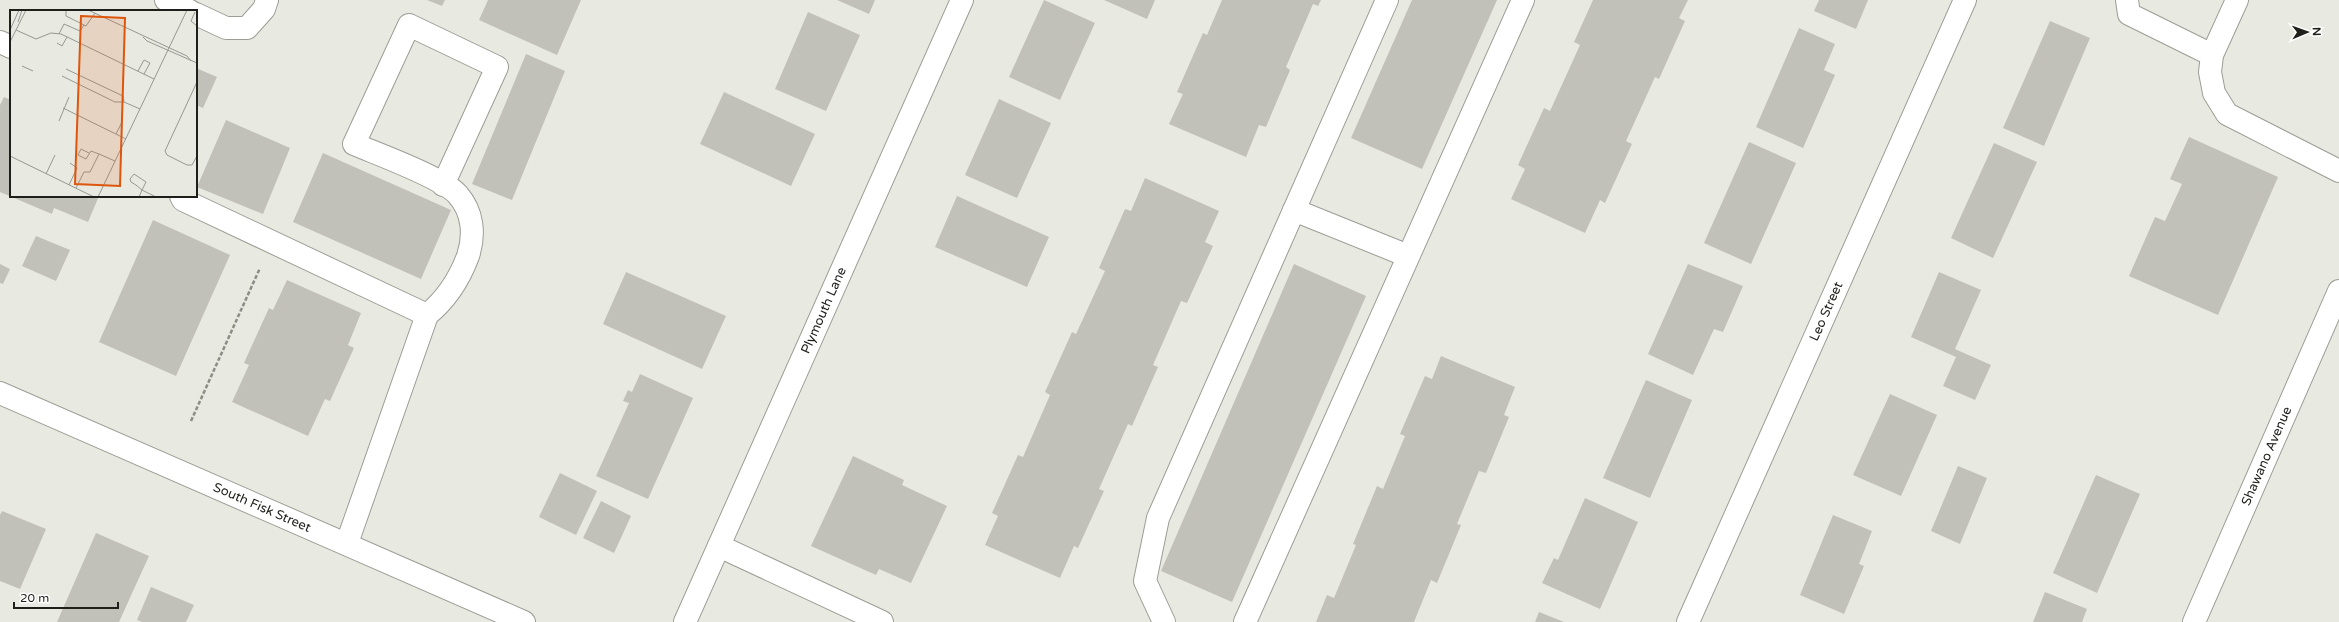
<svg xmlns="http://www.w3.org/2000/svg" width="2339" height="622" font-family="'Varela Round',sans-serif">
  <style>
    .building { fill: #c1c1ba }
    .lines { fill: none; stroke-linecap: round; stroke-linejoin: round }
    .minor-casing { stroke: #9d9d96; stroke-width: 24 }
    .major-casing { stroke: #9d9d96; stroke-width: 24 }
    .path { stroke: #8c8d87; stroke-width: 2.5; stroke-dasharray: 4 2; stroke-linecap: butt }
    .minor { stroke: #fff; stroke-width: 22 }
    .major { stroke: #fff; stroke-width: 22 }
    .labels { text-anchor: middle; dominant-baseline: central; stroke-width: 3.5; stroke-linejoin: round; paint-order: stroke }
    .street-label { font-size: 13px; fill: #1e1e1b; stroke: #fffffe }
    .inset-road { fill: none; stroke: #979892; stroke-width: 1 }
    .view { fill: #de560d; fill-opacity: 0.15; stroke: #de560d; stroke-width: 2 }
    .inset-edge { fill: none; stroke: #1e1e1b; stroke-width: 2 }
  </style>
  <rect width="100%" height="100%" fill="#e8e9e1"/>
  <path class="building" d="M 427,0 L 445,0 L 442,6 Z
    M 488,0 L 581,0 L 557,55 L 479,20 Z
    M 837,0 L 875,0 L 869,14 Z
    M 1044,0 L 1095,23 L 1060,100 L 1009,77 Z
    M 1104,0 L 1155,0 L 1147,19 Z
    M 1222,0 L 1321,0 L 1318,6 L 1313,4 L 1286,67 L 1290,70 L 1266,127 L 1259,125 L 1246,157 L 1169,124 L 1183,94 L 1177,92 L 1203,33 L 1207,35 Z
    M 1412,0 L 1497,0 L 1422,169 L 1351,138 Z
    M 1593,0 L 1688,0 L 1679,18 L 1685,21 L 1659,79 L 1655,77 L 1626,141 L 1632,144 L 1605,203 L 1600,200 L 1585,233 L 1511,199 L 1525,169 L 1518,165 L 1544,108 L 1550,111 L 1580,45 L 1574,42 Z
    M 1819,0 L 1868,0 L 1856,29 L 1814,11 Z
    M 808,12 L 860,35 L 826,111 L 775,89 Z
    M 2050,21 L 2090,38 L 2044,146 L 2003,128 Z
    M 1799,28 L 1835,44 L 1824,70 L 1835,75 L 1803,148 L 1756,127 Z
    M 526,54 L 565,71 L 512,200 L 472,184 Z
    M 196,68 L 217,77 L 203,108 L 196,105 Z
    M 724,92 L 815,134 L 791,186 L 700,144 Z
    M 4,97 L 11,100 L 11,196 L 99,196 L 88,222 L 54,208 L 52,214 L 0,192 L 0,105 Z
    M 999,99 L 1051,123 L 1017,198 L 965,175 Z
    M 226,120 L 290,148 L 263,214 L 197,187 Z
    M 2189,137 L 2278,177 L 2218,315 L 2129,276 L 2155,217 L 2165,221 L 2182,184 L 2170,179 Z
    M 1749,142 L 1796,163 L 1751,264 L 1704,243 Z
    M 1994,143 L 2037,162 L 1993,258 L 1951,238 Z
    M 323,153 L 451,210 L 421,279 L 293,222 Z
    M 1145,178 L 1219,211 L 1205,242 L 1213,246 L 1187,303 L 1181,301 L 1153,365 L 1158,367 L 1132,426 L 1128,424 L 1099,489 L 1104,491 L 1078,548 L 1074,546 L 1060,578 L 985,545 L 998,516 L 992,513 L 1018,455 L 1023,457 L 1050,395 L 1045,392 L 1072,332 L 1076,334 L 1105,271 L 1099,268 L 1125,209 L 1131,211 Z
    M 957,196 L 1049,237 L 1027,287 L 935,247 Z
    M 153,220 L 230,255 L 176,376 L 99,342 Z
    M 36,236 L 70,250 L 56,281 L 22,266 Z
    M 0,264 L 10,269 L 3,284 L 0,283 Z
    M 1294,264 L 1366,296 L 1232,602 L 1161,571 Z
    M 1688,264 L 1743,286 L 1723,332 L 1714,329 L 1693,375 L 1648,354 Z
    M 626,272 L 726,316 L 702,369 L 603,324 Z
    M 1939,272 L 1981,290 L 1955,349 L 1991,365 L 1975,400 L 1943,386 L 1956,357 L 1911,337 Z
    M 287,280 L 361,313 L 348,345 L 354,348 L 330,401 L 325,399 L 308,436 L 232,402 L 249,365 L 244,363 L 269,308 L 273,310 Z
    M 1441,356 L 1515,387 L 1504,415 L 1509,417 L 1486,473 L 1479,471 L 1457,524 L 1461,525 L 1437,583 L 1431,580 L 1414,622 L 1316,622 L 1327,595 L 1334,598 L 1356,545 L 1353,544 L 1377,486 L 1383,489 L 1405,436 L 1400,434 L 1425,376 L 1432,379 Z
    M 640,374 L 693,398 L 648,499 L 596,476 L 629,403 L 623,401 L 628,390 L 632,392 Z
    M 1646,380 L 1692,400 L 1650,498 L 1603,478 Z
    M 1890,394 L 1937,415 L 1901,496 L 1853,475 Z
    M 853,456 L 904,480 L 902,485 L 947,506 L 911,583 L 879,569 L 876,575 L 811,546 Z
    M 1958,466 L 1987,478 L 1960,544 L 1931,531 Z
    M 560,473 L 597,491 L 576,535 L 539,517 Z
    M 2096,475 L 2140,494 L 2097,593 L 2053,573 Z
    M 1585,498 L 1638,522 L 1600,609 L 1542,583 L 1554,558 L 1558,560 Z
    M 601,501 L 631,516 L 614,553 L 583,538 Z
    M 2,511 L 46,529 L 20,589 L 0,581 L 0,515 Z
    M 1833,515 L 1872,531 L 1859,564 L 1864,566 L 1844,614 L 1800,595 Z
    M 96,533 L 149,556 L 119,622 L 57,622 Z
    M 151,587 L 194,605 L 186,622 L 142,622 L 137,620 Z
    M 2045,592 L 2087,609 L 2082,622 L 2033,622 Z
    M 1539,612 L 1564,622 L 1535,622 Z"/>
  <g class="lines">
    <g class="minor-casing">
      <g id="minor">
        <path d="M 166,0 L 190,11"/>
        <path d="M 2127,0 L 2129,14 L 2212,55"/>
        <path d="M 2237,0 L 2212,55 L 2210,72 L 2214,93 L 2227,114 L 2339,171"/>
        <path d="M 196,14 L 226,28 L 247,28 L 264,9 L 267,0"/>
        <path d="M 0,42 L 11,47"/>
        <path d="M 181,196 L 183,200 L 427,315 L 347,543"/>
        <path d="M 1294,210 L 1408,256"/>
        <path d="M 427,315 C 447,299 459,280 468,256 C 475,235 473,212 458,195 C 444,178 377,154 354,144 L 409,25 L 497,67 L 443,185"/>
        <path id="s1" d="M 0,393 L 524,622"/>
        <path d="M 719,546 L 882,622"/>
        <path id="s2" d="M 685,622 L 962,0"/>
        <path d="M 1164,622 L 1145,581 L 1158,518 L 1387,0"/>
        <path d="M 1245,622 L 1523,0"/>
        <path id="s3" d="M 1688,622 L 1965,0"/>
      </g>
    </g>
    <g class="major-casing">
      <g id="major">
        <path id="s4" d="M 2194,622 L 2339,291"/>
      </g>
    </g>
    <path class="path" d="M 191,421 L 260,268"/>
    <use href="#minor" class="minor"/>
    <use href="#major" class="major"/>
  </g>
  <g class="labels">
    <g class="street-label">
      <text stroke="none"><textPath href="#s2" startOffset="341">Plymouth Lane</textPath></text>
      <text stroke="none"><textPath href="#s3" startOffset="340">Leo Street</textPath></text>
      <text stroke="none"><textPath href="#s4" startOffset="181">Shawano Avenue</textPath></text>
      <text stroke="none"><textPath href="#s1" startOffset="286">South Fisk Street</textPath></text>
    </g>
  </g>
  <g transform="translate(10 10)">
    <rect width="187" height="187" fill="#e8e9e1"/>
    <path class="inset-road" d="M 56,0 L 56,6 L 76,16 L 85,3M 78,0 L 177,46 L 181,51M 185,2 L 181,11 L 187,16M 8,12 L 12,0M 0,20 L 9,0M 6,20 L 26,29 L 41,23 L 51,24 L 144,69M 49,24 L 54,14 L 70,21 L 74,15M 133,27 L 137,31 L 187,53M 0,32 L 16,0M 47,33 L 52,36 L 57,27M 12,56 L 23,61M 56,59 L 113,86 L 114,92M 128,61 L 134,50 L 140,53 L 134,64M 52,66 L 105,92 L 114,92 L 130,99M 187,72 L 155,141 L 157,145 L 177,155 L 182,155 L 187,146M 53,98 L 116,129M 49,111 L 59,87M 106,124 L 112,112M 79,143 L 71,139 L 68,145 L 76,149 L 81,141 L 89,144M 0,146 L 84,187M 36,164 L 45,145M 59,175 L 67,158 L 60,153M 66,178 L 74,162 L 80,162 L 89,144 L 105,151M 88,187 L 177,0M 129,187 L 132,180 L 136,172 L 124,164 L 120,169 L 121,172 L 126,175 L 132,180 L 146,187"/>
    <path class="view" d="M 71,6 L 115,8 L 110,176 L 65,174 Z"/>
    <rect width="187" height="187" class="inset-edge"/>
  </g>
  <g transform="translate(2307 32) rotate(88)" stroke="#fffffe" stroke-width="3" paint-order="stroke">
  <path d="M0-3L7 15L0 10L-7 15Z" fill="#1e1e1b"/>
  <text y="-6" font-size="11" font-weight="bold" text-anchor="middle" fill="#1e1e1b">N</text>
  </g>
  <path d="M14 602v6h104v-6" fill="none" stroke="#1e1e1b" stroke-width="2"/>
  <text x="20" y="602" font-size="12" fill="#1e1e1b" stroke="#fffffe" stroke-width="3" paint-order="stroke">20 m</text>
</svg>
